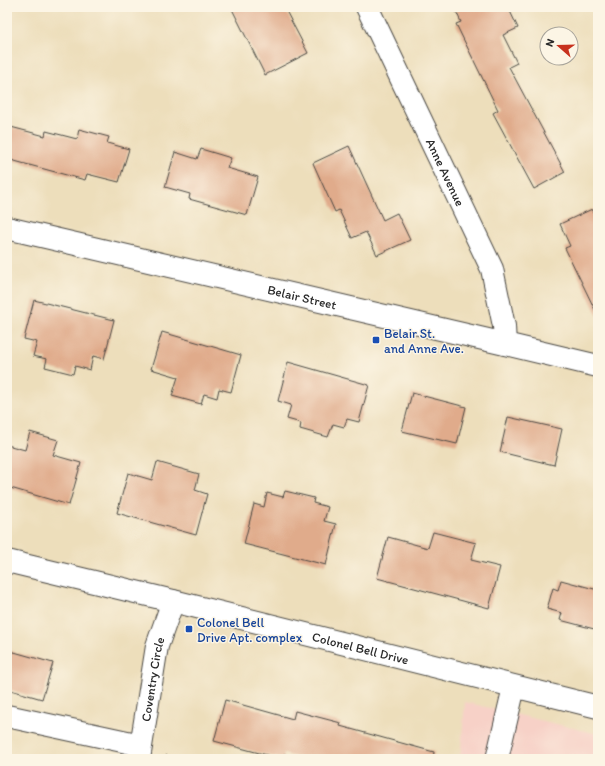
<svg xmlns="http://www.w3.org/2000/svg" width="605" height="766" font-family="Itim,sans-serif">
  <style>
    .built { fill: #f7d1c7 }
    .building { fill: #e0ab8b }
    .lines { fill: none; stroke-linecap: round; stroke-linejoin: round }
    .minor-casing { stroke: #484641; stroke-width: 24 }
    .major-casing { stroke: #484641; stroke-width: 24 }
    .path { stroke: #484641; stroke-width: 2.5; stroke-dasharray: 1 3; stroke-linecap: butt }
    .minor { stroke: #fff; stroke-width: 22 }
    .major { stroke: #fff; stroke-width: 22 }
    .transit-dot { fill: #1a4fb4; stroke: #fcf5e5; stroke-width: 1.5 }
    .labels { text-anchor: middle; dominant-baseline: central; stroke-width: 3; stroke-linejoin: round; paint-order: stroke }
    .street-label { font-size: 13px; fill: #2b2b2b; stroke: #fcf5e5 }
    .transit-label { font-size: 13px; fill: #164399; stroke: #fcf5e5; text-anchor: start }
  </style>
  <rect width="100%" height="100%" fill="#fcf5e5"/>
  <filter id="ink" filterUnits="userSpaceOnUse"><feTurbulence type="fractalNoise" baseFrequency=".025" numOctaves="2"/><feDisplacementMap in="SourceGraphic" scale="8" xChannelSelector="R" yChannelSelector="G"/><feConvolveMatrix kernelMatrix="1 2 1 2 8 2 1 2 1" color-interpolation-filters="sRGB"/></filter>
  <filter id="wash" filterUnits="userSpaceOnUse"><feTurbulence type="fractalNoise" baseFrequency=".012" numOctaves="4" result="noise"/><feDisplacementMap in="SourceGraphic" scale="16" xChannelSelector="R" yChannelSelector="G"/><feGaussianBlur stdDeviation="0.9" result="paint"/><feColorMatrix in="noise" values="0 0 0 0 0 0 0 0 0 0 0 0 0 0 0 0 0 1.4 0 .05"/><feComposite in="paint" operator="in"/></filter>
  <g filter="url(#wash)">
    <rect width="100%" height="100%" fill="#eddebb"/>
    <path class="built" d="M 465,702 L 598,734 L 598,759 L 460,759 Z"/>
    <g id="blocks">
      <path class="building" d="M 231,7 L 284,7 L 308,53 L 265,75 Z
        M 454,7 L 508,7 L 518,28 L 503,35 L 517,63 L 509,67 L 565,172 L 534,189 L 493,113 L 498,110 L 456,24 L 461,22 Z
        M 7,126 L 45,136 L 46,131 L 77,139 L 79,129 L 109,137 L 107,143 L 129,149 L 119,182 L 87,174 L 85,180 L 7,159 Z
        M 349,146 L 383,220 L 397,213 L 410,240 L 377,255 L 366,232 L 352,238 L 339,210 L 335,212 L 313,163 Z
        M 201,149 L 231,158 L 227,168 L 258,177 L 247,215 L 189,199 L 190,194 L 165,187 L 175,152 L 197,159 Z
        M 592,209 L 598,222 L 598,316 L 565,248 L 570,246 L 560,224 Z
        M 34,300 L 114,320 L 104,359 L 93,356 L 90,370 L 75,366 L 73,374 L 45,367 L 47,359 L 33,356 L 37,342 L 24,339 Z
        M 162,332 L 241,355 L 231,392 L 219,389 L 217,398 L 204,394 L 201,404 L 172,396 L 178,377 L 151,369 Z
        M 288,362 L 369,385 L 359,422 L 347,419 L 344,427 L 333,424 L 328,437 L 300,429 L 301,423 L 287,419 L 291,405 L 278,401 Z
        M 412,393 L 466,407 L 457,444 L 402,431 Z
        M 508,417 L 562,429 L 554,465 L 500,452 Z
        M 30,432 L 58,440 L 53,455 L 81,463 L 69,505 L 7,487 L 7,445 L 25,450 Z
        M 157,462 L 199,474 L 195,490 L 207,494 L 196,535 L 117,513 L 128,473 L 152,480 Z
        M 285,491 L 314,498 L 313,503 L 328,507 L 324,521 L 336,524 L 326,565 L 244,544 L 254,504 L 264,507 L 267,493 L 283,497 Z
        M 433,532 L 476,543 L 471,560 L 500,567 L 489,608 L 377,578 L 388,537 L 428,548 Z
        M 561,580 L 598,590 L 598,630 L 560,620 L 562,613 L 547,609 L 553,588 L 558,590 Z
        M 7,650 L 53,663 L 42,699 L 7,689 Z
        M 225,700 L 293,719 L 295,711 L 341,723 L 340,726 L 434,752 L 433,759 L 303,759 L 284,754 L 283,759 L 282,759 L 214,741 Z"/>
    </g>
  </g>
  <g filter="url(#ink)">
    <use href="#blocks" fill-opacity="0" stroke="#484641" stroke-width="1"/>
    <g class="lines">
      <g class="minor-casing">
        <g id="minor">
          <path id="s1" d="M 367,7 L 492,269 L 504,326 L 505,344"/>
          <path id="s2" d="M 7,561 L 173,601 L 598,707"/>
          <path d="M 7,716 L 141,745"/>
          <path id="s3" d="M 139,759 L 157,646 L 173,601"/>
          <path d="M 497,759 L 514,687"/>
        </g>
      </g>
      <g class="major-casing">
        <g id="major">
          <path id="s4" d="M 7,228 L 505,344 L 598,366"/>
        </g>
      </g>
      <path class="path" d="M 166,756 L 179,759"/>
      <use href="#minor" class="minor"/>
      <use href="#major" class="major"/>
    </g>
  </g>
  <g class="transit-dot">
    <rect x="372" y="336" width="8" height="8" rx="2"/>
    <rect x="185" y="625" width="8" height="8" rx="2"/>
  </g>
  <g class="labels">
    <g class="street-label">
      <text stroke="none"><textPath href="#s1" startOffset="183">Anne Avenue</textPath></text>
      <text stroke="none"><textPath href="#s4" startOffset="303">Belair Street</textPath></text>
      <text stroke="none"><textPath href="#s2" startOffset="364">Colonel Bell Drive</textPath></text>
      <text stroke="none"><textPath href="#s3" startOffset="81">Coventry Circle</textPath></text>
    </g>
    <g class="transit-label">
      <text x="384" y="333">Belair St.<tspan x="384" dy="15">and Anne Ave.</tspan></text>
      <text x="197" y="622">Colonel Bell<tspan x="197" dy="15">Drive Apt. complex</tspan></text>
    </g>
  </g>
  <rect width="605" height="766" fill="none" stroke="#fcf5e5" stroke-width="24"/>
  <g transform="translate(559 46) rotate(290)"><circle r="19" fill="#fcf5e5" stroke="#a8a49b"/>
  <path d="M0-3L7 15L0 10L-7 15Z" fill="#c8321e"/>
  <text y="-6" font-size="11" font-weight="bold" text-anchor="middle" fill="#2b2b2b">N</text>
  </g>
</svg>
